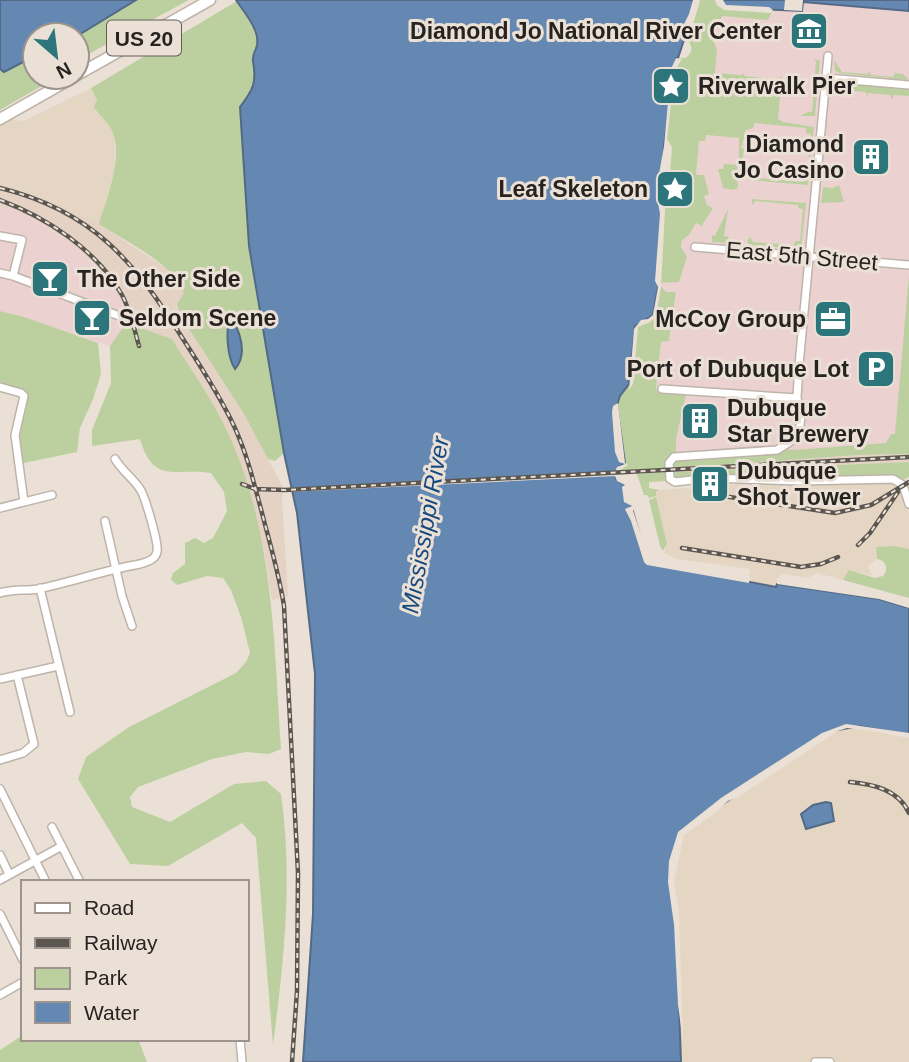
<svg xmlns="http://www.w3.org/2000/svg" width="909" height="1062" font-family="Arial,sans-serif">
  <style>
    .commercial { fill: #ecd1d1 }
    .industrial { fill: #e5d6c3 }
    .built { fill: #e4d3c4 }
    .green { fill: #bcd09f }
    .water { fill: #6588b2; stroke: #526a86; stroke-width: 2 }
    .pier { fill: #ebe0d6 }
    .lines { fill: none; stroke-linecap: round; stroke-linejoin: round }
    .minor-casing { stroke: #beb4aa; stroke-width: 10 }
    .highway-casing { stroke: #beb4aa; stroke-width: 13 }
    .minor { stroke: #fff; stroke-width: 7 }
    .highway { stroke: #fff; stroke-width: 10 }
    .rail-casing { stroke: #5c5651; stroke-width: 4.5 }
    .rail { stroke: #ebe0d6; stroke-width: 2; stroke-dasharray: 5; stroke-linecap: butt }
    .labels { text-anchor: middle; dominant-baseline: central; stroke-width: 6; stroke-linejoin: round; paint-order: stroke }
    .shield { fill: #ebe0d6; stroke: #625c57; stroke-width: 2 }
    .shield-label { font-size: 21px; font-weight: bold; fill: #272320 }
    .poi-label { font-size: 23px; font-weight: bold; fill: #272320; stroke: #ebe0d6; text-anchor: end }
    .street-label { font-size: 23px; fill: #272320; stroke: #ebe0d6 }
    .water-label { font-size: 24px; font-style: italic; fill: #16497e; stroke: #ebe0d6 }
  </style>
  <rect width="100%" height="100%" fill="#ebe0d6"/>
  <path class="commercial" d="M 803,2 L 909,11 L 909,444 L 666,462 L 668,458 L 676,453 L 676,441 L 686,394 L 656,391 L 661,341 L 669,340 L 676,292 L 666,292 L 657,283 L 679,282 L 687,257 L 681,247 L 682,240 L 689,235 L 696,223 L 703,226 L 712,208 L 707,205 L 696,175 L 699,141 L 706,135 L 744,138 L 746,130 L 754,123 L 777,125 L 780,76 L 777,79 L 715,73 L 717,50 L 712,39 L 712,27 L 721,16 L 767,20 L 775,9 L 802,11 Z
    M 0,205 L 28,216 L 69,242 L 110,280 L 121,298 L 130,319 L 110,346 L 0,311 Z"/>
  <path class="industrial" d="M 91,88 L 115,136 L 115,169 L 99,224 L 58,204 L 0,183 L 0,123 L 7,119 L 24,121 Z
    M 893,483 L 899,485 L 909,512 L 909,549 L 876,547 L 877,559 L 868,566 L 872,576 L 850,570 L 843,580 L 817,573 L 808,578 L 782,574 L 777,579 L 776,587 L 749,583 L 750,569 L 677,559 L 664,553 L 667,544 L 655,494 L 659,490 L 740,484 Z
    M 846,725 L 909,735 L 909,1062 L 681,1062 L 672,894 L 676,852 L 686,828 L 763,775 Z"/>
  <path class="built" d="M 0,183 L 58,204 L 99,224 L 166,268 L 181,283 L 184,293 L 248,413 L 268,459 L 284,489 L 282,496 L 288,596 L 272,600 L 264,551 L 248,492 L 229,435 L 172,339 L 126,323 L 130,319 L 121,298 L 99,268 L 69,242 L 50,229 L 28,216 L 0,205 Z
    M 909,454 L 909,462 L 673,472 L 673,468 L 777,460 L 857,455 Z"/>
  <path class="green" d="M 136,0 L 189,0 L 83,57 L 77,63 L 77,36 Z
    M 697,0 L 719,0 L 727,7 L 773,10 L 768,20 L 722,16 L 720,20 L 713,23 L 711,35 L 717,50 L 715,73 L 741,75 L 744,73 L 744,76 L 776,79 L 782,76 L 778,119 L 783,122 L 814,127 L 808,185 L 748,180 L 748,177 L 803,182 L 803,177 L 807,176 L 809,156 L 805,154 L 809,153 L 811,134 L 806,133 L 806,128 L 755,123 L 753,128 L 746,130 L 741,148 L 744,149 L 741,167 L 737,167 L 738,188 L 733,190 L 723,188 L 718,169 L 723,169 L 724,164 L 739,165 L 739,138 L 706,135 L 705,141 L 699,141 L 696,175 L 704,175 L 709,194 L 704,196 L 707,205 L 713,208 L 702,226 L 696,223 L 689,235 L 682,240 L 681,247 L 687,257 L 679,282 L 658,283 L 666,292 L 676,292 L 669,341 L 661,342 L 656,390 L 686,394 L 676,440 L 676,454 L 668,458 L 667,468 L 615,472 L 623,457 L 617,393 L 664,146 L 676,58 L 686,58 C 697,48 688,44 686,34 Z
    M 237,1 L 253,27 L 258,45 L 253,59 L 255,67 L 253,91 L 243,167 L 256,292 L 284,453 L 275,461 L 268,459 L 243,412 L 182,318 L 177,304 L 184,293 C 176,265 123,240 99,224 C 106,199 123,159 113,133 C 109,122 100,117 94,107 L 97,100 L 91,88 Z
    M 35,56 L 35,77 L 57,77 L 0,110 L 0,69 L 5,72 Z
    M 814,60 L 820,60 L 815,116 L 800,116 L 808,112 L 812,112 L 816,62 Z
    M 834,60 L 842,72 L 868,74 L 869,71 L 871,75 L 893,77 L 895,73 L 903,74 L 909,80 L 839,73 L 835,70 Z
    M 840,83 L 909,89 L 909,96 L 893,95 L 892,100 L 890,95 L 868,93 L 868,98 L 866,92 L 844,90 L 844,94 L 838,97 L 832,87 Z
    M 839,185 L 844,202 L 821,203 L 823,187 L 832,188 Z
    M 752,199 L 806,203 L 801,249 L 748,245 L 748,239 L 750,237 L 753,242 L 794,245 L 795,241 L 800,241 L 803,209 L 798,208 L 798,205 L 756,201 L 752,205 Z
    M 728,209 L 724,236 L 729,237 L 728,243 L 712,242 L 712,235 L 715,236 Z
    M 909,275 L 909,454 L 857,455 L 671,468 L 671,463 L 674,460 L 780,452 L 786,449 L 794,450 L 886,443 L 891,434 L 895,434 Z
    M 0,311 L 24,317 L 98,343 L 101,374 L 93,399 L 80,428 L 77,452 L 14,465 L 11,432 L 19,396 L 0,392 Z
    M 126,323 L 172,339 C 191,370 214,402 229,435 C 274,534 274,644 281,749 L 269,754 L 246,752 L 212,759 L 138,787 L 130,797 L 132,807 L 170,822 L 234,784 L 266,781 L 281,794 C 293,877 284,962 273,1045 L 256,838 L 242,823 L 168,866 L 130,864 L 78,779 L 86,757 L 129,727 L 236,673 L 246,662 L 250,653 L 241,617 L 231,590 L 223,578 L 207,576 L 177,585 L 171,580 L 173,573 L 185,564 L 185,543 L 195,538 L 204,543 L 213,538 L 227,511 L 224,492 L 211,473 C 175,467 154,486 140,439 L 92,446 L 92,430 L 111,383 L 110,346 Z
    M 909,462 L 909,477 L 903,480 L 891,475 L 807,479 L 680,479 L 676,478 L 673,472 Z
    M 667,472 L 667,481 L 649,482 L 649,488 L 659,490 L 656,492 L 656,496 L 649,498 L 647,495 L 644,495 L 637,474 Z
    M 656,497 L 667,544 L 663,551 L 660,546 L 649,500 Z
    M 893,546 L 909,549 L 909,598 L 843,580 L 849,570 L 875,578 L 883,576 C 889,569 886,560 877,559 L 876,547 Z
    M 23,1035 L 23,1039 L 138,1039 L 147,1062 L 0,1062 L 0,1050 Z"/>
  <path class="water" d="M 0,0 L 136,0 L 77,36 L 35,35 L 35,56 L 4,72 L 0,69 Z
    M 236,0 L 697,0 L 686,34 L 688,40 L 684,40 L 678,58 L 676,58 L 664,146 L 658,287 L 653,315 L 635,326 L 629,384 L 620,396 L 617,405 L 625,463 L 620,466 L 616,479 L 625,485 L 648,562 L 776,587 L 777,584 L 879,599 L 909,608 L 909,735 L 859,726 L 828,732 L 681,833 L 671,881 L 677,951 L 681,1062 L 303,1062 L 313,914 L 315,674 L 297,513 L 284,453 L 249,246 L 240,107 C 253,90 257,83 253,61 C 252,54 256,51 257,45 C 260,30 244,12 236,0 Z
    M 719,0 L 909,0 L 909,11 L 803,2 L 802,11 L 731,8 L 727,7 Z
    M 231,316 C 240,332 248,354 235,369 C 227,357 225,328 231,316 Z
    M 826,802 L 831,803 L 834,821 L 806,829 L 801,814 L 813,805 Z"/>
  <path class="pier" d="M 693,0 L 700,0 L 693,25 L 683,26 L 689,14 Z
    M 715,0 L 723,0 L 726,5 L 769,7 L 773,10 L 771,13 L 724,10 L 717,5 Z
    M 785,0 L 803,0 L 802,11 L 784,10 Z
    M 676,58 L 682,59 L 675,70 L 667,139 L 672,147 L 669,188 L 666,191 L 661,287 L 656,316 L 650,322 L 638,327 L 633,384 L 629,390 L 634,329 L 641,320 L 648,319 L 653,315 L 658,287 L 655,281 L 660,214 L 656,191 L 664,146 L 671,69 Z
    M 618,403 L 625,463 L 628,465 L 620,470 L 619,478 L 631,484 L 633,502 L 636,505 L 633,511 L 650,560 L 750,576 L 749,583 L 647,565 L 644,562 L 631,521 L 625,509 L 632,506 L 624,502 L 622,487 L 625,485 L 617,481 L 615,476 L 289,492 L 288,488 L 615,472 L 617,467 L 625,464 L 619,462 L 615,452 L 612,412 L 613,406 Z
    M 777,580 L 879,596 L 909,604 L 909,608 L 879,599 L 777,584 Z
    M 846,724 L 909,733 L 909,738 L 859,729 L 847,728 L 838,731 L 738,797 L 728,801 L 714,814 L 684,835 L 674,881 L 679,914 L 683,1042 L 678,1005 L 674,925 L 668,882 L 669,861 L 678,832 L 721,798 L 822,733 Z"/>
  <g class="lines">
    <g class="minor-casing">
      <path id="minor" d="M 828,56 L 799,365 L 797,398 L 801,417 L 799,431 L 793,440 L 777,450 L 674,457 L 669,463 L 670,479 L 675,482 L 710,478 L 800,481 L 893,479 L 903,485 L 909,504
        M 827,78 L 909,85
        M 0,236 L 22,240 L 13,276
        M 695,247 L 909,265
        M 0,273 L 13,276 L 122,317
        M 0,387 L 21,393 L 24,396 L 15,435 L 24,502
        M 662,389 L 797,398
        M 0,508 L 52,495
        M 105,521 L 122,596 L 132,626
        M 40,588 L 70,712
        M 0,593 C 13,589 25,591 38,589 C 72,582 105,570 140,564 C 147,562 155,560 157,552 C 159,544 145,496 140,489 C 133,478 122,471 115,459
        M 0,679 L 58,666
        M 0,760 L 23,753 L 34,744 L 17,675
        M 0,789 L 46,882
        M 52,827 L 80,882
        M 0,855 L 9,874
        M 0,880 L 62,846
        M 0,914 L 23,960
        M 0,995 L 23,982
        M 240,1039 L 242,1062
        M 815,1062 L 830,1062"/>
    </g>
    <g class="highway-casing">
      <path id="highway" d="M 77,75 L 210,0
        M 0,119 L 74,77"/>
    </g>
    <use href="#minor" class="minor"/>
    <use href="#highway" class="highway"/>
    <g class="rail-casing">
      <path id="rail" d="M 0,188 C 93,211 135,262 183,339 C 201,367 220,396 234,426 C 247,454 254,483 262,513 C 270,544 279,574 284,606 L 298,873 L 297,991 L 292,1062
        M 0,200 C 46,217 97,250 122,295 C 130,310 134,328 139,346
        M 242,484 L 255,489 L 285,490 L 909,457
        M 697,492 L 835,513 L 871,505 L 909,482
        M 858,545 L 870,533 L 898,492
        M 682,548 L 801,567 L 821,564 L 838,557
        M 850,782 C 873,784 899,790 909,813"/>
    </g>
    <use href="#rail" class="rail"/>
  </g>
  <defs>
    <g id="museum-square" transform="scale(2.0125)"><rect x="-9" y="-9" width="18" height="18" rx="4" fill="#2c767b" stroke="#ebe0d6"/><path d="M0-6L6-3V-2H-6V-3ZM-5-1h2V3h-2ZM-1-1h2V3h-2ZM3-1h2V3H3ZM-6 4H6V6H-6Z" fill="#fff"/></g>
    <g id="sight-square" transform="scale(2.0125)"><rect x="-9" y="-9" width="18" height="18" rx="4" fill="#2c767b" stroke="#ebe0d6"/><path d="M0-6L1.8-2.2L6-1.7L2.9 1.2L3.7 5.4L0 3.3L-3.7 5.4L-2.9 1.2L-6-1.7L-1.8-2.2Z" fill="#fff"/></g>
    <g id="building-square" transform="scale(2.0125)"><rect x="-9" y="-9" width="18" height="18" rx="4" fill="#2c767b" stroke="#ebe0d6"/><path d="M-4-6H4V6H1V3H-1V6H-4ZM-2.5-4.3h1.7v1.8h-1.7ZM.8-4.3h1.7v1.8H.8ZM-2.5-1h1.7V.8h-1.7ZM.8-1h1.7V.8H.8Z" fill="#fff"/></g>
    <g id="bar-square" transform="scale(2.0125)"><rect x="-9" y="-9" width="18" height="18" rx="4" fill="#2c767b" stroke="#ebe0d6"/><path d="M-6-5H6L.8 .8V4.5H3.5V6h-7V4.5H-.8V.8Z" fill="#fff"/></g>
    <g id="office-square" transform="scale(2.0125)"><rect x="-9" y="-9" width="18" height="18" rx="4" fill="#2c767b" stroke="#ebe0d6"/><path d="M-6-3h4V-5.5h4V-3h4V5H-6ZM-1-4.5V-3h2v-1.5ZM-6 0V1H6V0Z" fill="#fff"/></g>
    <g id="parking-square" transform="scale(2.0125)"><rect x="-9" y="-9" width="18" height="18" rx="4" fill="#2c767b" stroke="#ebe0d6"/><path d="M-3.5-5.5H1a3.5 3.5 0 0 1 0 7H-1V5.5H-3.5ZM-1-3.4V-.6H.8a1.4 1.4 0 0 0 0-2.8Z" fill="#fff"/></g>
  </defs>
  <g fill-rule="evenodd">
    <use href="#museum-square" x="809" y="31"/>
    <use href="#sight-square" x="671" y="86"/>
    <use href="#building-square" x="871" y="157"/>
    <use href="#sight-square" x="675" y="189"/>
    <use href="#bar-square" x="50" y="279"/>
    <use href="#bar-square" x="92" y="318"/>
    <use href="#office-square" x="833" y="319"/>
    <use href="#parking-square" x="876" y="369"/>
    <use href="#building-square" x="700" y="421"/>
    <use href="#building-square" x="710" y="484"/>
  </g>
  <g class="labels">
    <rect class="shield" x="107" y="20.5" width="74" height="35" rx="5"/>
    <g class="shield-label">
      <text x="144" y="38">US 20</text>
    </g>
    <g class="poi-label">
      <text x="782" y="31">Diamond Jo National River Center</text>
      <text x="698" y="86" text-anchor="start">Riverwalk Pier</text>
      <text x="844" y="144">Diamond<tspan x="844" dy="26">Jo Casino</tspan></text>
      <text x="648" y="189">Leaf Skeleton</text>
      <text x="77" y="279" text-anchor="start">The Other Side</text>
      <text x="119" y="318" text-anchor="start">Seldom Scene</text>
      <text x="806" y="319">McCoy Group</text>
      <text x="849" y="369">Port of Dubuque Lot</text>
      <text x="727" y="408" text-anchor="start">Dubuque<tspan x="727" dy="26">Star Brewery</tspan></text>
      <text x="737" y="471" text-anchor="start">Dubuque<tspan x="737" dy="26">Shot Tower</tspan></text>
    </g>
    <g class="street-label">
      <text transform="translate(802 256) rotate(5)">East 5th Street</text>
    </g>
    <g class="water-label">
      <text transform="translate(425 525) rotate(-80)">Mississippi River</text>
    </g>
  </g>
  <rect x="21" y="880" width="228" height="161" fill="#ebe0d6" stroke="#9d948d" stroke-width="2"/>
  <rect x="35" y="903" width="35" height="10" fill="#ffffff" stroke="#9d948d" stroke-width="2"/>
  <text x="84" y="915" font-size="21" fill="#272320">Road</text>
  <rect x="35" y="938" width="35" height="10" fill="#5c5651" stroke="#9d948d" stroke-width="2"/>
  <text x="84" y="950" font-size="21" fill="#272320">Railway</text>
  <rect x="35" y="968" width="35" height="21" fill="#bcd09f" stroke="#9d948d" stroke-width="2"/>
  <text x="84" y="985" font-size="21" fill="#272320">Park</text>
  <rect x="35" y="1002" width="35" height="21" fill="#6588b2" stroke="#9d948d" stroke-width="2"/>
  <text x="84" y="1020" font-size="21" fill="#272320">Water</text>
  <g transform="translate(56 56) rotate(152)"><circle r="33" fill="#ebe0d6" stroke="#9d948d" stroke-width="2"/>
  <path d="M0-5L12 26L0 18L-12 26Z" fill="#2c767b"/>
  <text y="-10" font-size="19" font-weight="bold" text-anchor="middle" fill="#272320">N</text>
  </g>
</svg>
